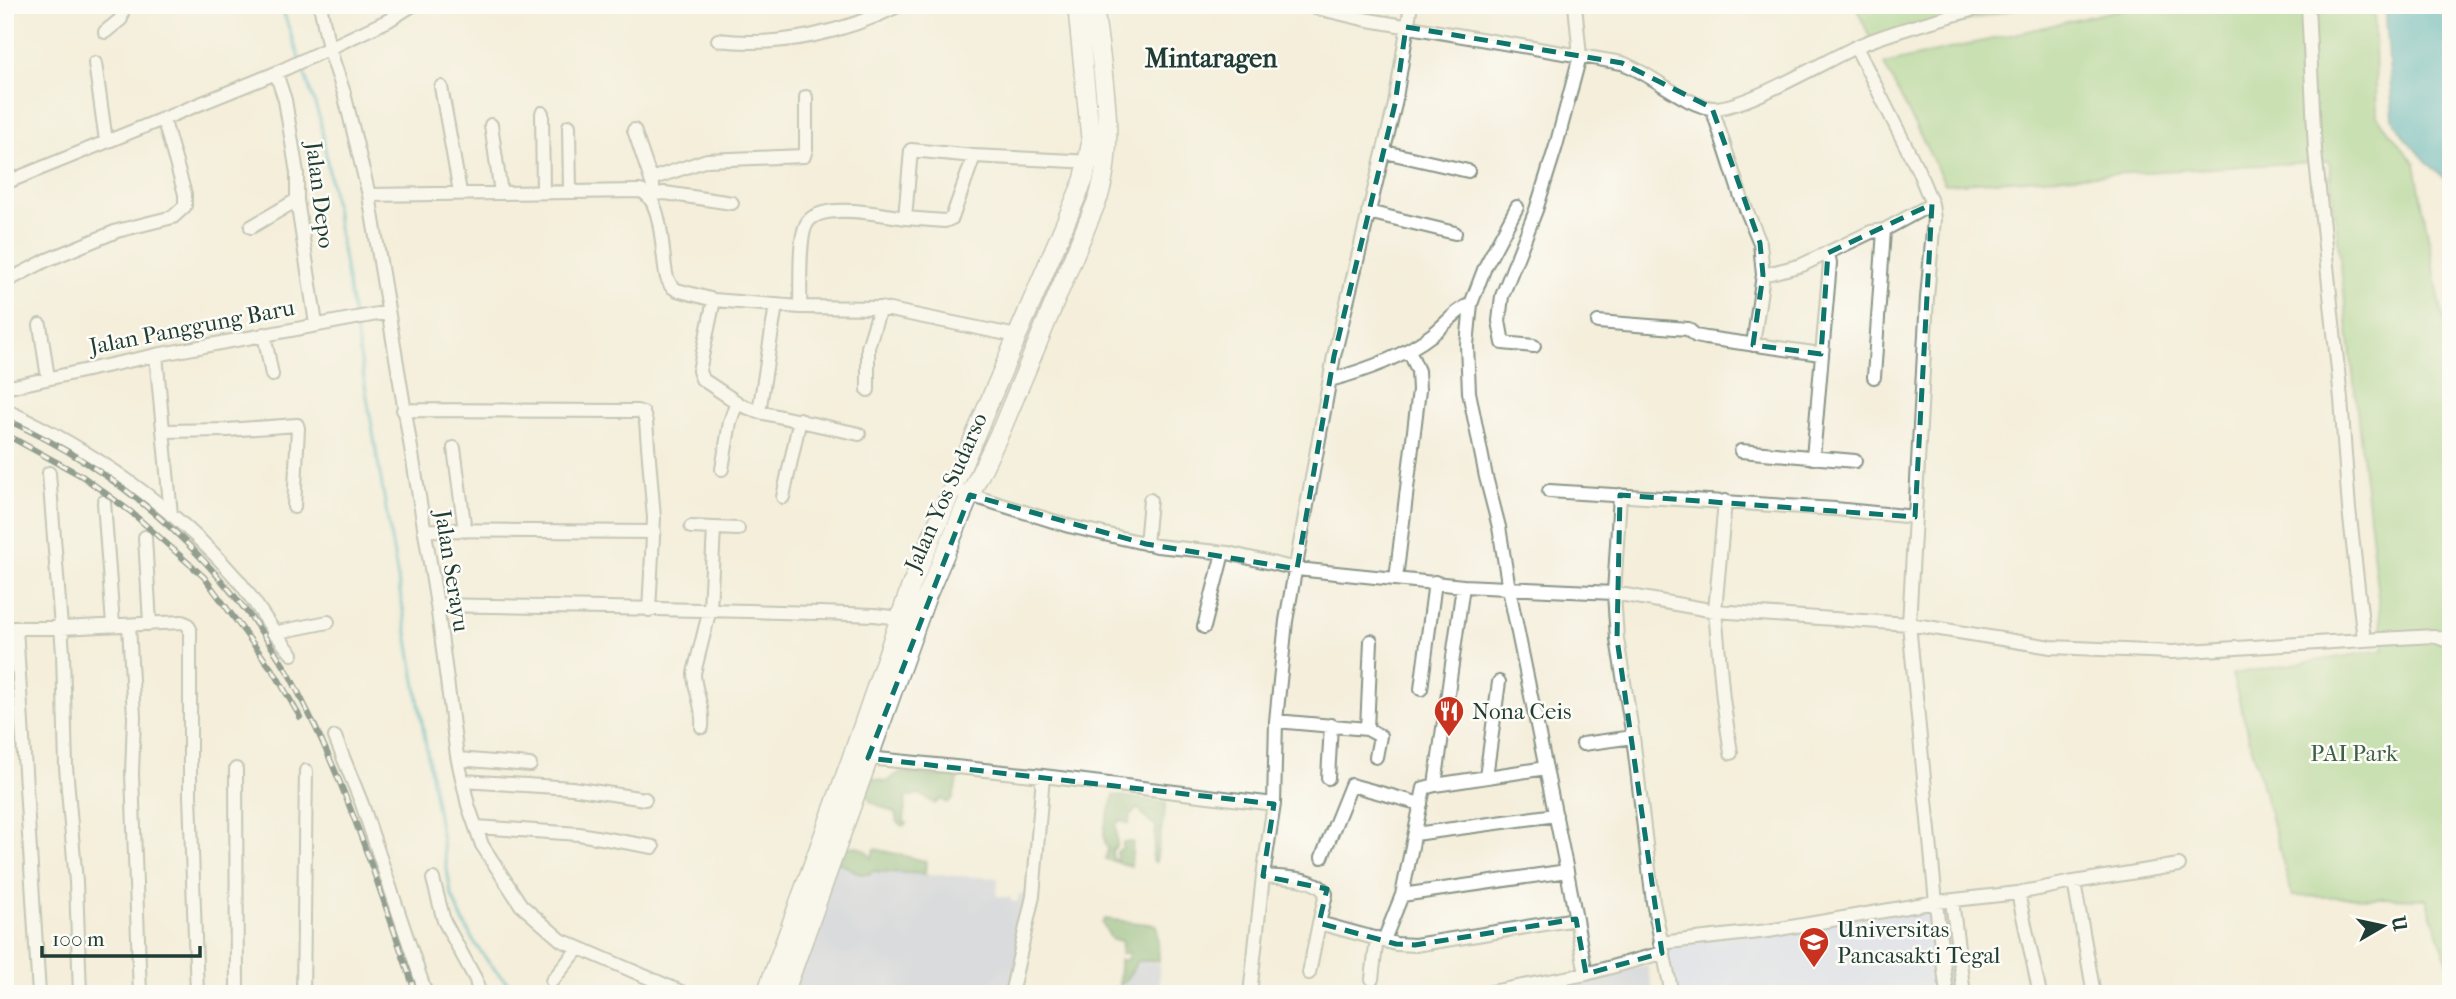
<svg xmlns="http://www.w3.org/2000/svg" width="2456" height="999" font-family="'IM FELL French Canon',serif">
  <style>
    .built { fill: #d0daf9 }
    .industrial { fill: #bac4de }
    .green { fill: #95ce81; stroke: #5a865a; stroke-width: 2 }
    .forest { fill: #78b16f; stroke: #4c7752; stroke-width: 2 }
    .water { fill: #3baab8; stroke: #2d7476; stroke-width: 2 }
    .lines { fill: none; stroke-linecap: round; stroke-linejoin: round }
    .stream { stroke: #3baab8; stroke-width: 3.5 }
    .minor-casing { stroke: #8a9688; stroke-width: 16 }
    .highway-casing { stroke: #8a9688; stroke-width: 21 }
    .minor { stroke: #fff; stroke-width: 12 }
    .highway { stroke: #fff; stroke-width: 18 }
    .rail-casing { stroke: #1f3d34; stroke-width: 6 }
    .rail { stroke: #fdfcf7; stroke-width: 3.5; stroke-dasharray: 10; stroke-linecap: butt }
    .marked { fill: none; stroke: #0f766e; stroke-width: 5; stroke-dasharray: 14 9; stroke-linejoin: round }
    .labels { text-anchor: middle; dominant-baseline: central; stroke-width: 5; stroke-linejoin: round; paint-order: stroke }
    .street-label { font-size: 23px; fill: #1f3d34; stroke: #fdfcf7 }
    .poi-label { font-size: 23px; fill: #1f3d34; stroke: #fdfcf7; text-anchor: start }
    .park-label { font-size: 23px; fill: #3c6147; stroke: #fdfcf7 }
    .quarter-label { font-size: 26px; font-weight: bold; fill: #1f3d34; stroke: #fdfcf7 }
  </style>
  <rect width="100%" height="100%" fill="#fdfcf7"/>
  <filter id="ink" filterUnits="userSpaceOnUse"><feTurbulence type="fractalNoise" baseFrequency=".0143" numOctaves="2"/><feDisplacementMap in="SourceGraphic" scale="14" xChannelSelector="R" yChannelSelector="G"/><feConvolveMatrix kernelMatrix="1 2 1 2 8 2 1 2 1" color-interpolation-filters="sRGB"/></filter>
  <filter id="wash" filterUnits="userSpaceOnUse"><feTurbulence type="fractalNoise" baseFrequency=".00686" numOctaves="4" result="noise"/><feDisplacementMap in="SourceGraphic" scale="28" xChannelSelector="R" yChannelSelector="G"/><feGaussianBlur stdDeviation="1.57" result="paint"/><feColorMatrix in="noise" values="0 0 0 0 0 0 0 0 0 0 0 0 0 0 0 0 0 1.4 0 .05"/><feComposite in="paint" operator="in"/></filter>
  <g filter="url(#wash)">
    <rect width="100%" height="100%" fill="#f4eedb"/>
    <path class="built" d="M 1950,905 L 1961,994 L 1677,994 L 1665,945 Z"/>
    <path class="industrial" d="M 832,859 L 870,871 L 998,878 L 997,896 L 1011,898 L 1011,901 L 1017,902 L 1019,894 L 1028,894 L 1011,994 L 783,994 Z
      M 1139,962 L 1159,963 L 1160,989 L 1147,985 L 1132,988 L 1131,994 L 1121,994 L 1121,988 Z
      M 1647,965 L 1654,994 L 1529,994 Z"/>
    <path class="green" d="M 1855,5 L 2030,5 L 1873,44 Z
      M 2140,5 L 2374,5 L 2377,116 L 2415,164 L 2448,347 L 2451,382 L 2451,970 L 2426,899 L 2292,896 L 2232,674 L 2384,650 L 2329,161 L 1945,184 L 1884,64 Z"/>
    <path class="forest" d="M 900,772 L 958,778 L 953,798 L 947,803 L 941,799 L 935,804 L 920,794 L 906,797 L 904,822 L 907,823 L 903,826 L 897,821 L 895,813 L 871,802 L 862,786 L 868,777 L 887,782 Z
      M 1114,795 L 1166,803 L 1156,862 L 1152,861 L 1156,826 L 1147,820 L 1138,808 L 1130,816 L 1129,824 L 1121,820 L 1116,824 L 1117,845 L 1112,851 L 1113,858 L 1117,862 L 1117,852 L 1122,848 L 1123,842 L 1133,842 L 1131,866 L 1105,859 L 1108,849 C 1098,835 1110,810 1114,795 Z
      M 857,846 L 866,851 L 871,858 L 875,849 L 926,861 L 925,874 L 871,871 L 870,874 L 861,874 L 832,859 L 836,848 Z
      M 1105,919 L 1157,925 L 1159,961 L 1137,961 L 1131,973 L 1119,987 L 1120,960 L 1127,960 L 1129,952 L 1121,954 L 1122,941 L 1112,940 L 1102,923 Z"/>
    <path class="water" d="M 2385,5 L 2451,5 L 2451,184 L 2430,165 L 2405,138 L 2393,119 Z"/>
    <g class="lines">
      <path class="stream" d="M 281,5 L 320,119 L 451,893 C 466,933 486,967 521,994"/>
    </g>
  </g>
  <g filter="url(#ink)">
    <g class="lines">
      <g class="minor-casing">
        <path id="minor" d="M 320,5 L 329,48 L 344,93 L 369,195 L 437,605 L 457,756 L 468,805 L 482,845 L 521,905 L 561,940 L 686,994
          M 1304,5 L 1363,19 L 1622,63 C 1651,73 1687,107 1713,108 C 1745,109 1826,60 1860,45 C 1900,28 1946,18 1988,5
          M 105,32 L 121,19 L 123,5
          M 718,40 C 780,48 845,32 900,5
          M 1856,47 L 1918,170 L 1932,204
          M 95,63 L 106,141
          M 276,73 L 285,100 L 297,173 L 297,200 L 316,324
          M 441,87 L 460,192
          M 1712,108 L 1741,197 L 1760,243 L 1763,275 L 1753,345
          M 542,113 L 543,192
          M 491,125 L 501,193
          M 569,126 L 570,192
          M 634,130 L 653,186
          M 1385,152 L 1468,171
          M 651,179 L 707,160 L 804,156 L 806,149 L 806,97
          M 5,183 L 276,73 L 389,20 L 413,5
          M 369,195 L 640,191 C 664,198 661,256 667,278 L 671,286 L 677,290 L 714,300 L 800,307 L 880,308 L 1017,336
          M 650,197 L 655,194 L 665,193 L 732,203
          M 1368,212 L 1455,233
          M 905,218 L 945,221 L 952,218 L 974,156
          M 251,227 L 297,200
          M 1763,275 L 1802,265 L 1871,232 L 1884,230 L 1932,204 L 1934,219 L 1927,298 L 1915,517
          M 5,282 L 47,260 L 117,231 L 173,217 L 185,206 L 185,194 L 163,118
          M 714,300 L 699,371 L 702,379 L 741,405 L 759,412 L 859,434
          M 1471,304 L 1485,267 L 1517,207
          M 800,307 C 801,288 798,241 806,225 C 817,200 884,215 905,218 L 911,150 L 974,156 L 1093,162
          M 1598,322 L 1688,329 L 1696,336 L 1706,338 L 1821,354
          M 40,325 L 48,378
          M 264,334 L 272,375
          M 1534,346 L 1503,343 L 1499,321 L 1502,296 L 1536,210 L 1556,146 L 1580,56 L 1575,5
          M 156,355 L 171,515
          M 1874,377 L 1884,230
          M 1330,380 C 1367,370 1403,357 1433,334 C 1446,324 1456,310 1471,304 L 1467,345 L 1469,392 L 1486,477 L 1499,527 L 1509,589 L 1567,871 L 1586,974
          M 5,388 L 156,355 L 388,312
          M 868,390 L 868,347 L 880,308
          M 5,410 C 91,449 176,508 238,580 C 258,604 271,631 292,654
          M 403,410 L 637,411 L 643,413 L 646,422 L 654,518 L 649,610
          M 759,412 L 776,305
          M 163,431 L 227,430 L 297,425 L 298,428 L 294,507
          M 454,448 L 465,531
          M 1741,451 L 1855,461
          M 1813,458 L 1830,263 L 1828,253
          M 722,469 L 730,422 L 737,402
          M 49,473 L 63,653 L 66,767 L 76,882 L 80,994
          M 953,487 L 970,495 L 1069,526 L 1157,546 L 1228,553 L 1297,569 L 1463,586 L 1614,593 L 1715,611 L 1909,624 L 2051,647 L 2172,652 L 2364,640 L 2349,509 L 2341,399 L 2315,151 L 2308,5
          M 1549,491 L 1835,509 L 1915,517 L 1909,624 L 1937,913 L 1947,994
          M 1620,495 L 1614,593 L 1617,639 L 1633,737 L 1653,902 L 1672,994
          M 783,497 L 800,419
          M 1725,501 L 1715,611 L 1723,699 L 1731,753
          M 104,502 L 113,625
          M 691,527 L 738,529
          M 424,530 L 654,532
          M 145,537 L 150,624
          M 1146,544 L 1150,500
          M 1396,579 L 1419,390 L 1418,371 L 1409,350
          M 437,605 C 583,608 728,609 874,615 L 901,618
          M 129,625 L 134,717 L 132,774 L 140,994
          M 1204,627 L 1223,553
          M 5,628 L 61,628 L 182,622 L 187,624 L 190,629 L 190,795 L 197,994
          M 16,628 L 39,994
          M 273,633 L 328,622
          M 2364,640 L 2434,636 L 2451,642
          M 1371,641 L 1367,729 L 1380,736 L 1376,757
          M 1421,689 L 1435,582
          M 1276,721 L 1367,729
          M 702,727 C 704,704 694,692 694,673 L 710,609 L 714,528
          M 335,737 L 362,804 L 426,994
          M 1583,744 L 1633,737
          M 868,758 L 1043,776 L 1274,804
          M 458,759 L 530,765
          M 236,769 L 237,994
          M 1486,777 L 1499,682
          M 1328,778 L 1331,725
          M 463,781 L 572,788 L 645,799
          M 1435,785 L 1546,768
          M 476,827 L 579,834 L 653,847
          M 1415,834 L 1556,815
          M 1322,857 L 1351,785 L 1421,804
          M 1263,876 C 1282,878 1316,876 1326,894 L 1319,923 L 1396,944 L 1415,945 L 1576,919
          M 433,879 L 444,921 L 476,980 L 479,994
          M 2074,882 L 2094,994
          M 2018,893 L 2040,994
          M 1402,895 L 1567,871
          M 1952,901 L 1964,994
          M 1384,940 L 1402,895 L 1424,788 L 1435,785 L 1463,586
          M 1660,943 L 1768,931 L 1936,902 L 2018,893 L 2068,883 L 2179,865
          M 1309,973 L 1319,923
          M 1372,979 L 1377,938
          M 552,981 L 578,949
          M 303,994 L 306,771
          M 1011,994 L 1033,896 L 1043,776
          M 1250,994 L 1263,876 L 1274,804 L 1276,721 L 1286,621 L 1334,356 L 1395,104 L 1411,5
          M 1481,994 L 1586,974 L 1662,953"/>
      </g>
      <g class="highway-casing">
        <path id="highway" d="M 766,994 L 853,754 L 911,586 L 1084,179 L 1091,143 L 1077,5
          M 784,994 L 926,598 L 970,495 L 1002,428 L 1099,196 C 1117,135 1101,68 1094,5"/>
      </g>
      <use href="#minor" class="minor"/>
      <use href="#highway" class="highway"/>
      <g class="rail-casing">
        <path id="rail" d="M 5,419 C 125,473 217,557 286,669 C 295,684 302,701 310,716 C 354,805 383,901 416,994
          M 5,434 L 82,476 L 131,512 L 204,577 L 276,675 L 300,717"/>
      </g>
      <use href="#rail" class="rail"/>
    </g>
  </g>
  <path d="M0 0H2456V999H0ZM 1406,27 L 1622,63 L 1712,108 L 1760,243 L 1763,275 L 1753,345 L 1821,354 L 1828,253 L 1932,204 L 1915,517 L 1620,495 L 1617,639 L 1662,953 L 1586,974 L 1576,919 L 1415,945 L 1396,944 L 1319,923 L 1327,889 L 1263,876 L 1274,804 L 868,758 L 970,495 L 1146,544 L 1297,569 L 1334,356 L 1395,104 Z" fill="#f4eedb" fill-opacity=".55" fill-rule="evenodd"/>
  <path class="marked" d="M 1406,27 L 1622,63 L 1712,108 L 1760,243 L 1763,275 L 1753,345 L 1821,354 L 1828,253 L 1932,204 L 1915,517 L 1620,495 L 1617,639 L 1662,953 L 1586,974 L 1576,919 L 1415,945 L 1396,944 L 1319,923 L 1327,889 L 1263,876 L 1274,804 L 868,758 L 970,495 L 1146,544 L 1297,569 L 1334,356 L 1395,104 Z"/>
  <defs>
    <g id="restaurant-pin" transform="scale(1.575)"><path d="M0 17L-7.5 6A9.5 9.5 0 1 1 7.5 6Z" fill="#c8321e" stroke="#fdfcf7"/><path d="M-5-6h1v4h1v-4h1v4h1v-4h1v5L-1.5 .5V6h-2V.5L-5-1ZM5-6V6H3V1.5H1.5Q1.5-4 5-6Z" fill="#fff"/></g>
    <g id="university-pin" transform="scale(1.575)"><path d="M0 17L-7.5 6A9.5 9.5 0 1 1 7.5 6Z" fill="#c8321e" stroke="#fdfcf7"/><path d="M0-5L7-2L0 1L-7-2ZM-4 1L0 2.5L4 1V4Q0 6-4 4Z" fill="#fff"/></g>
  </defs>
  <g fill-rule="evenodd">
    <use href="#restaurant-pin" x="1449" y="711"/>
    <use href="#university-pin" x="1814" y="942"/>
  </g>
  <g class="labels">
    <g class="street-label">
      <text transform="translate(320 195) rotate(83)">Jalan Depo</text>
      <text transform="translate(192 327) rotate(-11)">Jalan Panggung Baru</text>
      <text transform="translate(946 492) rotate(-66)">Jalan Yos Sudarso</text>
      <text transform="translate(452 571) rotate(81)">Jalan Serayu</text>
    </g>
    <g class="poi-label">
      <text x="1472" y="711">Nona Ceis</text>
      <text x="1837" y="929">Universitas<tspan x="1837" dy="26">Pancasakti Tegal</tspan></text>
    </g>
    <g class="park-label">
      <text x="2354" y="753">PAI Park</text>
    </g>
    <g class="quarter-label">
      <text x="1211" y="58">Mintaragen</text>
    </g>
  </g>
  <rect width="2456" height="999" fill="none" stroke="#fdfcf7" stroke-width="28"/>
  <g transform="translate(2383 926) rotate(81)" stroke="#fdfcf7" stroke-width="5" paint-order="stroke">
  <path d="M0-5L12 26L0 18L-12 26Z" fill="#1f3d34"/>
  <text y="-10" font-size="19" font-weight="bold" text-anchor="middle" fill="#1f3d34">U</text>
  </g>
  <path d="M42 946v10h158v-10" fill="none" stroke="#1f3d34" stroke-width="3.5"/>
  <text x="52" y="946" font-size="21" fill="#1f3d34" stroke="#fdfcf7" stroke-width="5" paint-order="stroke">100 m</text>
</svg>
